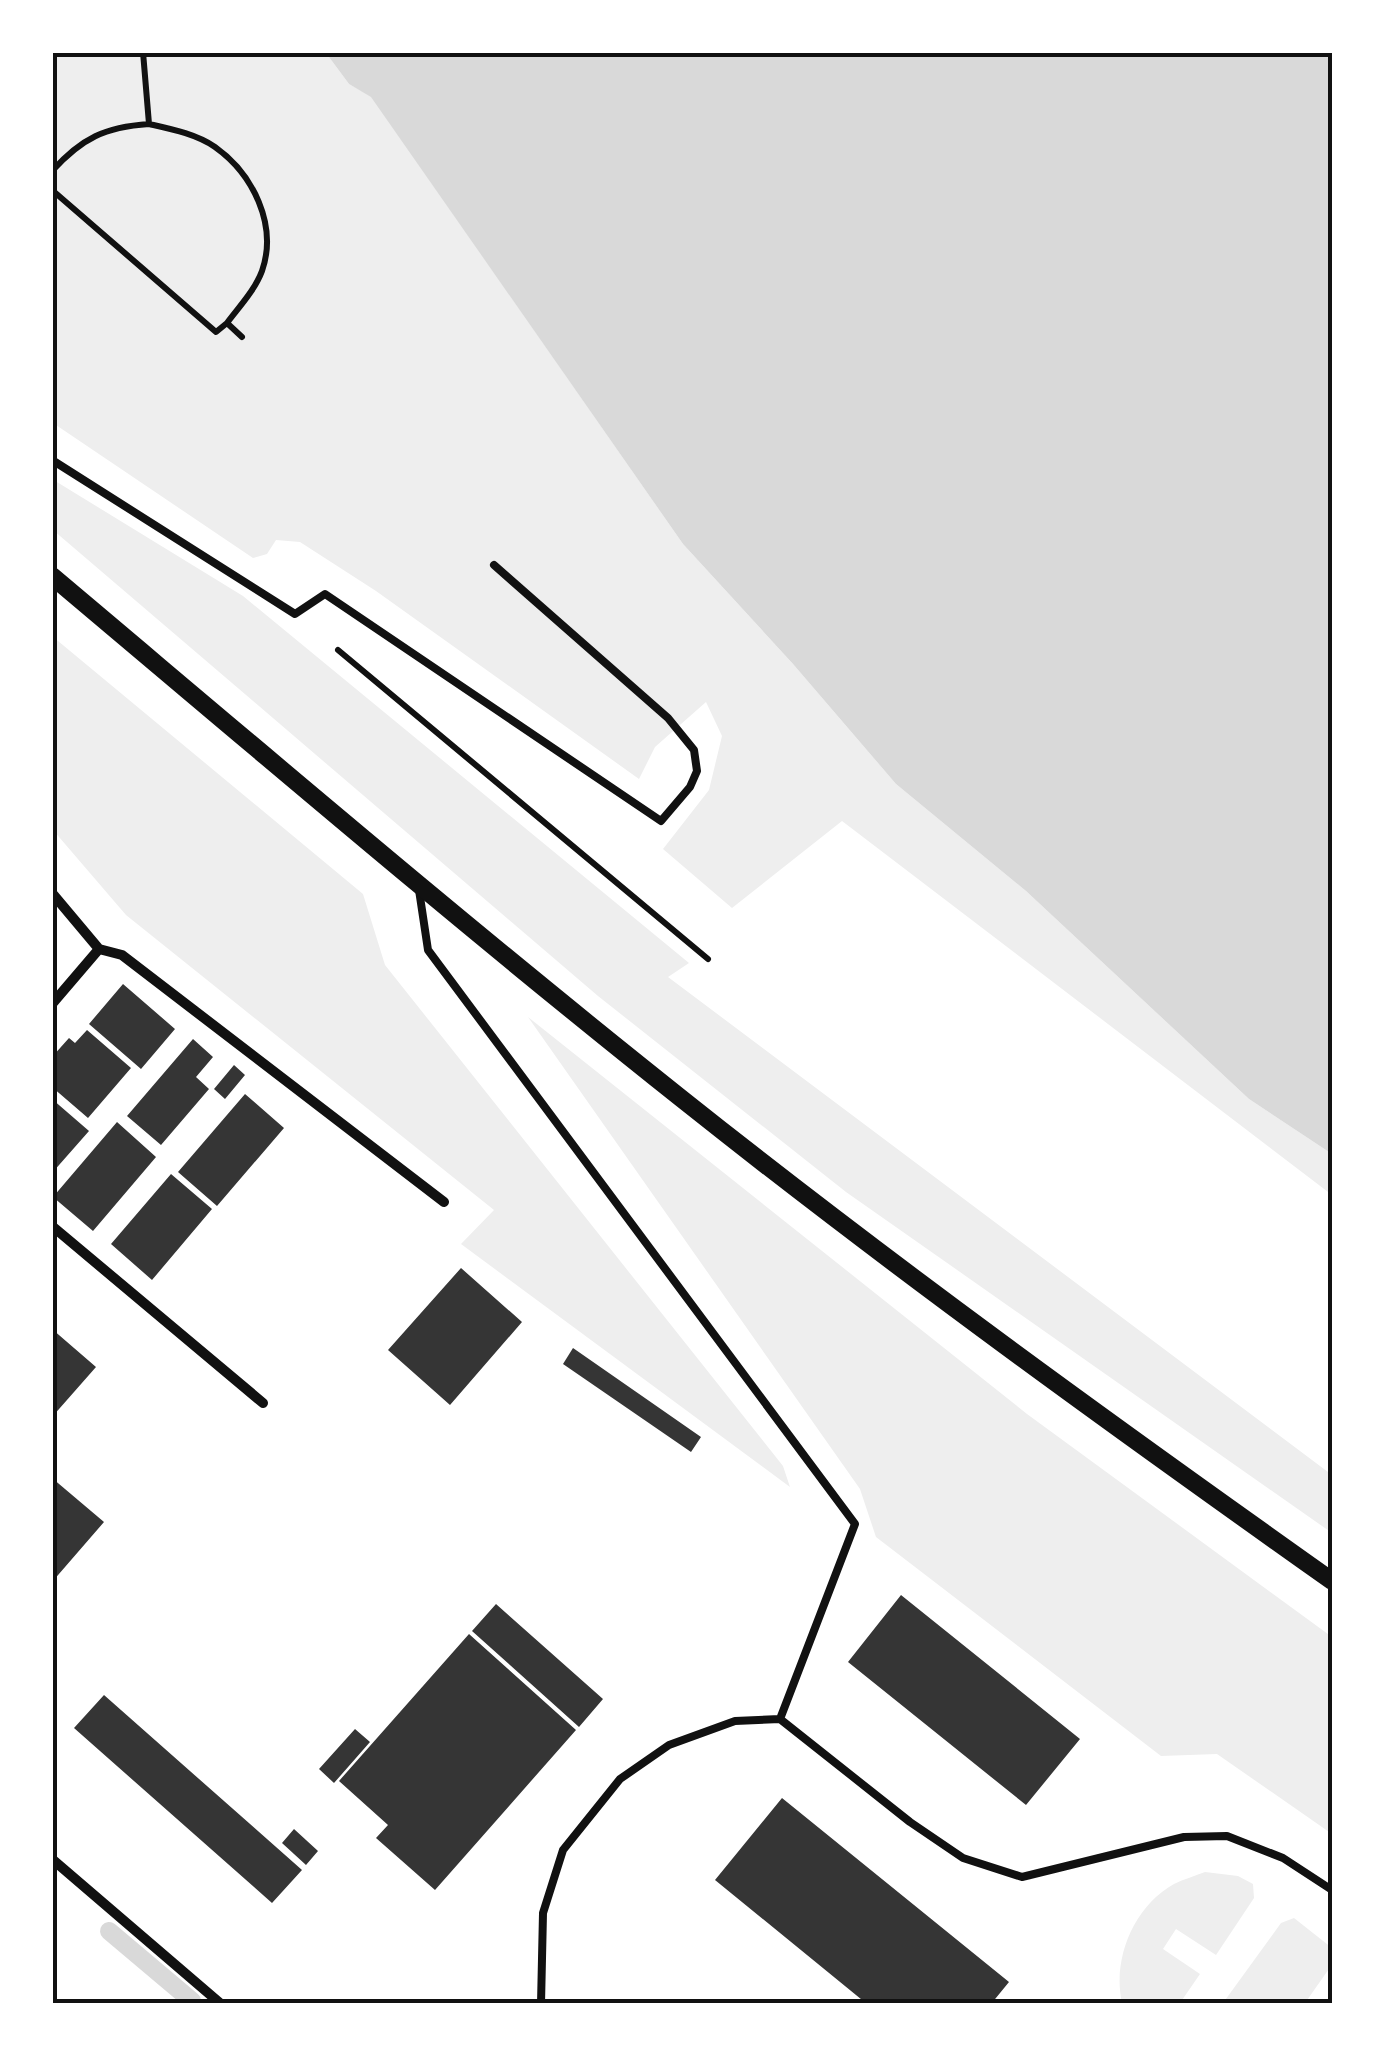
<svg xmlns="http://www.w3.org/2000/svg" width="1385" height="2056" font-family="'DM Sans',sans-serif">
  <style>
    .green { fill: #eee }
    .water { fill: #d9d9d9 }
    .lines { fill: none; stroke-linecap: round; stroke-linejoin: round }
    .stream { stroke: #d9d9d9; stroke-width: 18 }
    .building { fill: #353535 }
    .path { stroke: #111; stroke-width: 6 }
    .service { stroke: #111; stroke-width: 8 }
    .minor { stroke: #111; stroke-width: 10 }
    .tertiary { stroke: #111; stroke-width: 18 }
    .neatline { fill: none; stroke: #111; stroke-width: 4 }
  </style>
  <rect width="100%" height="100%" fill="#fff"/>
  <path class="green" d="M 52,53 L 326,53 L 349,84 L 371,96 L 683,544 L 793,664 L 896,784 L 1026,891 L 1249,1099 L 1332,1154 L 1332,1195 L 842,821 L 732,908 L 663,849 L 709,790 L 722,736 L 706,702 L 655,747 L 639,779 L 376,591 L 300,542 L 276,540 L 267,554 L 253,558 L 53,423 Z
    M 52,479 L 243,596 L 689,963 L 668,977 L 1332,1475 L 1332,1533 L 846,1192 L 598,996 L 53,530 Z
    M 52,636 L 363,894 L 385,965 L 783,1466 L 790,1487 L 461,1244 L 494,1210 L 126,915 L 53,830 Z
    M 528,1017 L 1027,1414 L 1332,1637 L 1332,1834 L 1217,1754 L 1161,1756 L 876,1537 L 860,1489 Z
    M 1205,1872 L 1238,1876 L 1253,1884 L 1254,1898 L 1216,1955 L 1176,1929 L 1163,1949 L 1200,1974 L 1180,2003 L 1122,2003 C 1112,1959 1134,1906 1174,1884 C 1184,1879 1195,1876 1205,1872 Z
    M 1294,1918 L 1332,1948 L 1331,1966 L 1305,2003 L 1223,2003 L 1281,1923 Z"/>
  <path class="water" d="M 326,53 L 1332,53 L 1332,1154 L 1249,1099 L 1026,891 L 896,784 L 793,664 L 683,544 L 371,97 L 349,84 Z"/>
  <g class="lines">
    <path class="stream" d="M 109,1931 L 192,2001 L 192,2004"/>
  </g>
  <path class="building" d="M 123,984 L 175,1029 L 141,1069 L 89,1024 Z
    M 87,1030 L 131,1068 L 88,1118 L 52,1087 L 52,1057 L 69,1038 L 75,1043 Z
    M 193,1039 L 213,1057 L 196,1077 L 209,1089 L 161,1145 L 127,1116 Z
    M 234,1065 L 245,1075 L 225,1099 L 214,1089 Z
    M 245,1094 L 284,1128 L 217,1206 L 178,1172 Z
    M 52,1099 L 89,1131 L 52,1173 Z
    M 117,1122 L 156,1157 L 93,1231 L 53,1197 Z
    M 171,1174 L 212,1209 L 152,1280 L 111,1244 Z
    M 461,1268 L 522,1322 L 450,1405 L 388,1350 Z
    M 52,1329 L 96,1367 L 52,1417 Z
    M 573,1348 L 701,1437 L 691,1452 L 563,1364 Z
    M 52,1478 L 104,1522 L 52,1582 Z
    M 901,1595 L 1080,1739 L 1026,1805 L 848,1662 Z
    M 496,1604 L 603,1699 L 579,1727 L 472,1631 Z
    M 469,1634 L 576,1730 L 435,1890 L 376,1838 L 388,1825 L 339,1781 Z
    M 104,1695 L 302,1870 L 272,1903 L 74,1728 Z
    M 355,1729 L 370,1742 L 334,1783 L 319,1769 Z
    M 782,1798 L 1009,1982 L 991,2004 L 867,2004 L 715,1880 Z
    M 294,1829 L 318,1851 L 306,1865 L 282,1843 Z"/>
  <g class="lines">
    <path class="path" d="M 149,124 C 171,129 196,134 215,147 C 253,174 278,225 262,271 C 255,290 239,307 227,323 L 242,337
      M 52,171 C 82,138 105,127 149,124 L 143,52
      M 52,190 L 216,332 L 227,323
      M 338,650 L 708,959"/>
    <path class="service" d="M 52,460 L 295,614 L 325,594 L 661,821 L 690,787 L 697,771 L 694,750 L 668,718 L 494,565
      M 419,890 L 428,950 L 855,1524 L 780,1719 L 735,1721 L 669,1745 L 620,1779 L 563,1850 L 543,1913 L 541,2004
      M 780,1719 L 910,1822 L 963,1858 L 1022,1877 L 1184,1837 L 1227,1836 L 1283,1858 L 1332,1890"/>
    <path class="minor" d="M 52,893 L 99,949 L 52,1004
      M 99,949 L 122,955 L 444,1202
      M 52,1226 L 263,1403
      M 52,1859 L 221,2004"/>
    <path class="tertiary" d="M 52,576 C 261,752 468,929 682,1099 C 893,1267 1112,1425 1332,1581"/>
  </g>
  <rect width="1385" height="2056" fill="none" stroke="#ffffff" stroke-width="110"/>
  <rect x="55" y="55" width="1275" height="1946" class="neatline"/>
</svg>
